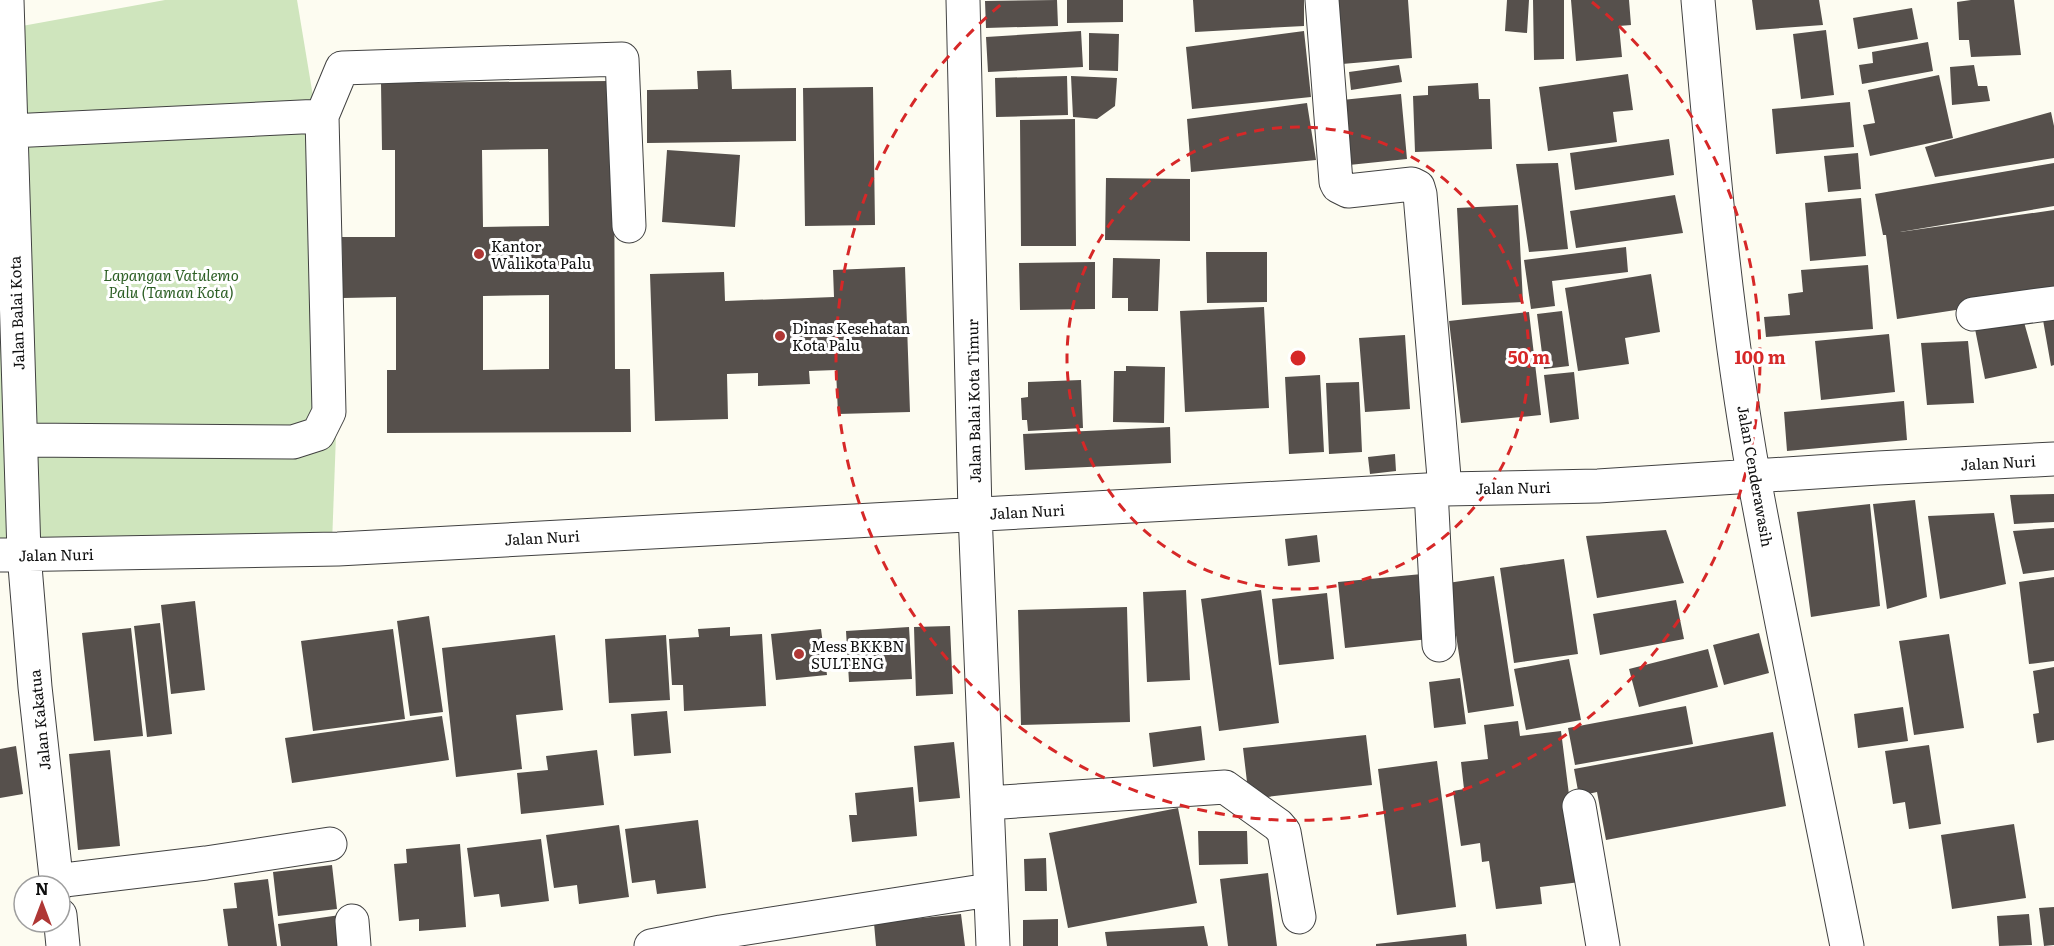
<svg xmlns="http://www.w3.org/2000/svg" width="2054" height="946" font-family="Literata,serif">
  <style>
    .green { fill: #cfe5bd }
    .building { fill: #56504c; fill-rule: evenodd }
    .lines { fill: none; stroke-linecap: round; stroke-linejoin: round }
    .minor-casing { stroke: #414141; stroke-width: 35 }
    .minor { stroke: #fff; stroke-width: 33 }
    .ring { fill: none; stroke: #d62828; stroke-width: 3; stroke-dasharray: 10 8 }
    .poi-dot { fill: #af3735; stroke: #fff; stroke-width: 2 }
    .labels { text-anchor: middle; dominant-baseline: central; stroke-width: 6; stroke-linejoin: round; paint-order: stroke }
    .poi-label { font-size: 15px; fill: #0e0e0e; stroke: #fff; text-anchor: start }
    .park-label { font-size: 15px; font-style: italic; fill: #2d5f25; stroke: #fff }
    .street-label { font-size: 15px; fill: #0e0e0e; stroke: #fff }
    .centre { fill: #d62828; stroke: #fff; stroke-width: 3 }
    .ring-label { font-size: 18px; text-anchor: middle; font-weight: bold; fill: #d62828; stroke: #fff; stroke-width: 6; stroke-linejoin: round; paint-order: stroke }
  </style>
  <rect width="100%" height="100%" fill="#fdfcf1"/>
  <path class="green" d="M 165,0 L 297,0 L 342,271 L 332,544 L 0,565 L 0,30 Z"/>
  <path class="building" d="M 1057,0 L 1058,26 L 986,28 L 985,1 Z
    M 1067,0 L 1123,0 L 1123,22 L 1067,23 Z
    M 1193,0 L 1304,0 L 1304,26 L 1195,32 Z
    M 1337,0 L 1408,0 L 1412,58 L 1342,64 Z
    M 1507,0 L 1529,0 L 1527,33 L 1505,31 Z
    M 1533,0 L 1564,0 L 1564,59 L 1534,60 Z
    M 1571,0 L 1629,0 L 1631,25 L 1619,26 L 1622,57 L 1576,61 Z
    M 1752,0 L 1819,0 L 1823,25 L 1756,30 Z
    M 1971,0 L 2014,0 L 2021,55 L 1971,57 L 1969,40 L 1959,40 L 1957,2 Z
    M 1912,8 L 1918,39 L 1858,49 L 1853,18 Z
    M 1826,30 L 1834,95 L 1801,99 L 1793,34 Z
    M 1081,31 L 1083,67 L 988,72 L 986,37 Z
    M 1304,31 L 1311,97 L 1192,109 L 1186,47 Z
    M 1089,33 L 1119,34 L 1118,71 L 1089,70 Z
    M 1928,42 L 1933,71 L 1862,84 L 1859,65 L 1873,63 L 1872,52 Z
    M 1399,65 L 1402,82 L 1351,90 L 1349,72 Z
    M 1974,65 L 1978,86 L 1987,86 L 1990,101 L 1952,105 L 1950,67 Z
    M 731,70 L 732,89 L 796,88 L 796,141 L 647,143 L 647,90 L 698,89 L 697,71 Z
    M 1628,74 L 1633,110 L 1613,112 L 1617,142 L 1548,151 L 1539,87 Z
    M 1939,75 L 1953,138 L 1870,156 L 1863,125 L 1875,123 L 1868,90 Z
    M 1067,76 L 1068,115 L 996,117 L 995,78 Z
    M 1071,76 L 1117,78 L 1115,106 L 1097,119 L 1073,117 Z
    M 609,81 L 609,142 L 614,142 L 615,369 L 630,369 L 631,432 L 387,433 L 387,370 L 396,370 L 396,297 L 343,298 L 342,237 L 395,237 L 395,150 L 382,150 L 381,83 ZM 548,149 L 549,226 L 483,227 L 482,150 ZM 549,295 L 549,369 L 483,370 L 483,296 Z
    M 1478,83 L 1479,99 L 1490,99 L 1492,149 L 1415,152 L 1413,96 L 1428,95 L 1428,86 Z
    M 873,87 L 875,225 L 805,226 L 803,88 Z
    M 1401,94 L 1407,159 L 1349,165 L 1342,100 Z
    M 1850,102 L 1854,147 L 1776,154 L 1772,109 Z
    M 1307,103 L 1316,160 L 1191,172 L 1187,119 Z
    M 2051,112 L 2054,126 L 2054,158 L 1935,177 L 1925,147 Z
    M 1075,119 L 1076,246 L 1021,246 L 1020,120 Z
    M 1669,139 L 1674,175 L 1575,190 L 1570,153 Z
    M 667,150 L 740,155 L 735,227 L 662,222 Z
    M 1858,153 L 1861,189 L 1828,192 L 1824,156 Z
    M 1558,163 L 1568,249 L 1529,252 L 1516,164 Z
    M 2054,163 L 2054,206 L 1900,232 L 2054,210 L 2054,295 L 1897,319 L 1886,235 L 1883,235 L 1875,194 Z
    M 1106,178 L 1190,179 L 1190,241 L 1105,240 Z
    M 1675,195 L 1683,233 L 1576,248 L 1570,211 Z
    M 1861,198 L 1866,256 L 1810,261 L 1805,203 Z
    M 1518,205 L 1523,302 L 1462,305 L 1457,208 Z
    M 1626,247 L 1628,272 L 1552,281 L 1555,306 L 1531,309 L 1524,260 Z
    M 1206,252 L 1267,252 L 1267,302 L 1207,303 Z
    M 1113,258 L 1160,259 L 1158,311 L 1128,311 L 1128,298 L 1112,298 Z
    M 1095,262 L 1095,309 L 1020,310 L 1019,263 Z
    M 1868,265 L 1873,329 L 1766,337 L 1764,317 L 1790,315 L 1788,294 L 1803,292 L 1801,270 Z
    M 905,267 L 910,412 L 838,414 L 836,370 L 809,371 L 810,384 L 758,386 L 758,373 L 727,374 L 728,419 L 655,421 L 650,274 L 724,272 L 725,301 L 834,297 L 833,270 Z
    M 1651,274 L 1660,332 L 1625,338 L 1629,364 L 1578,371 L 1565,288 Z
    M 1264,307 L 1269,408 L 1185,412 L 1180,311 Z
    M 1562,311 L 1569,366 L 1544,369 L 1537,314 Z
    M 1529,312 L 1541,415 L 1461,423 L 1449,321 Z
    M 2022,315 L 2037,368 L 1985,379 L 1974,324 Z
    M 2054,318 L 2054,365 L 2051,366 L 2043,320 Z
    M 1889,334 L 1895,392 L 1821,400 L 1815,341 Z
    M 1405,335 L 1410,409 L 1365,412 L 1359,338 Z
    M 1968,341 L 1974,403 L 1927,405 L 1921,343 Z
    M 1126,366 L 1165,367 L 1164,423 L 1113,422 L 1114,371 L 1126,371 Z
    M 1574,372 L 1579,419 L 1550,423 L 1544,375 Z
    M 1320,375 L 1324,452 L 1289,454 L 1285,377 Z
    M 1081,380 L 1083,428 L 1028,431 L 1027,420 L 1022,420 L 1021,398 L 1028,397 L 1028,382 Z
    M 1359,382 L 1362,452 L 1329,454 L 1326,383 Z
    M 1904,401 L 1907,440 L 1787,451 L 1784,412 Z
    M 1170,427 L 1171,463 L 1025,470 L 1023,434 Z
    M 1395,454 L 1396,471 L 1370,474 L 1368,457 Z
    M 2054,494 L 2054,522 L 2014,524 L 2010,495 Z
    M 1915,500 L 1927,597 L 1887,609 L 1873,504 Z
    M 1870,504 L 1880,606 L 1811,617 L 1797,512 Z
    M 1994,513 L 2006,584 L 1940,599 L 1928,516 Z
    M 2054,528 L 2054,570 L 2023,574 L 2013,531 Z
    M 1666,530 L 1684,583 L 1597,598 L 1586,536 Z
    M 1317,535 L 1320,562 L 1288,566 L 1285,539 Z
    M 1564,559 L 1578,654 L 1514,663 L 1500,568 Z
    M 1422,574 L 1429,639 L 1345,648 L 1338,582 Z
    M 1494,576 L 1514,706 L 1468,713 L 1448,583 Z
    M 2054,577 L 2054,661 L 2029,664 L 2019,582 Z
    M 1186,590 L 1190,680 L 1147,682 L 1143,592 Z
    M 1261,590 L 1279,723 L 1219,731 L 1201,599 Z
    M 1327,593 L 1334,659 L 1279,665 L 1272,599 Z
    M 1676,600 L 1684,639 L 1600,655 L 1593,614 Z
    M 195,601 L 205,690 L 171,694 L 161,605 Z
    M 1127,607 L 1130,722 L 1021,725 L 1018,610 Z
    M 429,616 L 443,712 L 410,716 L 397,621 Z
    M 160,623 L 172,734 L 147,737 L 134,626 Z
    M 950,626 L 953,694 L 916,696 L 914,627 Z
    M 730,627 L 730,636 L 762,634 L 766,706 L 684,711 L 683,685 L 672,685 L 669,639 L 699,637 L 698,629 Z
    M 909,627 L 912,679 L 849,682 L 846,631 Z
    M 131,628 L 143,736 L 94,741 L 82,633 Z
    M 393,629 L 405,719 L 313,731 L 301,641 Z
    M 821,629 L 827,675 L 776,680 L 771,634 Z
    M 1759,633 L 1769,673 L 1724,685 L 1713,645 Z
    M 1949,634 L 1964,728 L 1914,735 L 1899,641 Z
    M 555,635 L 563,710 L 516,715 L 522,769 L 456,777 L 442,648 Z
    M 666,635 L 670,700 L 609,703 L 605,639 Z
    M 1708,649 L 1718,687 L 1639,707 L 1629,669 Z
    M 1569,659 L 1581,720 L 1526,730 L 1514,669 Z
    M 2054,667 L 2054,740 L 2037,743 L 2033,714 L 2039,713 L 2033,671 Z
    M 1460,678 L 1466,724 L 1434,728 L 1429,682 Z
    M 1686,706 L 1693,744 L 1575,765 L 1568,728 Z
    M 1903,707 L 1908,741 L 1858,748 L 1854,714 Z
    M 667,711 L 671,753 L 634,756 L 631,714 Z
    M 442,716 L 449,760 L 292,783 L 285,738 Z
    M 1518,721 L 1520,736 L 1561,731 L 1580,882 L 1540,887 L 1542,904 L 1496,909 L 1489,861 L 1482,862 L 1480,843 L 1461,846 L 1453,791 L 1464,789 L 1461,762 L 1488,759 L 1484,725 Z
    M 1201,726 L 1205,760 L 1153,767 L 1149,733 Z
    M 1773,732 L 1786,806 L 1606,840 L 1597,792 L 1579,796 L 1574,769 Z
    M 1366,735 L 1372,785 L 1249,799 L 1243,748 Z
    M 954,742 L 960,798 L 919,802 L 914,746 Z
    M 1929,745 L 1941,824 L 1909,829 L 1905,802 L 1893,804 L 1885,751 Z
    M 16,746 L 23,794 L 0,798 L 0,749 Z
    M 110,750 L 120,846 L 78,850 L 69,754 Z
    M 597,750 L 604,805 L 521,814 L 517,773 L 548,770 L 546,756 Z
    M 1437,761 L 1456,907 L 1397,915 L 1378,769 Z
    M 913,787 L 917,836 L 852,842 L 849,815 L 857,815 L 855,793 Z
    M 1178,808 L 1197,903 L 1068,928 L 1049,833 Z
    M 698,820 L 706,888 L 657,894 L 655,880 L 632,883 L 625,829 Z
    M 2014,824 L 2026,898 L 1952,909 L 1941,835 Z
    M 619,825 L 629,897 L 579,904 L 577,885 L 554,888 L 546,835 Z
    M 1198,831 L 1247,831 L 1248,864 L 1199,865 Z
    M 541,839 L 549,901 L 501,907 L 499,894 L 474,897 L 467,848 Z
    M 460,844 L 466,927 L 419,931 L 419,919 L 399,921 L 394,864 L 407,863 L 406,849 Z
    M 1046,858 L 1047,891 L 1025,891 L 1024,859 Z
    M 332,865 L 337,909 L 278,916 L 273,872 Z
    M 1268,873 L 1277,946 L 1228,946 L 1220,879 Z
    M 268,879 L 277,946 L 228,946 L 223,909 L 237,908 L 234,883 Z
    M 2054,907 L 2054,945 L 2044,946 L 2039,908 Z
    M 961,914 L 965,946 L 876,946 L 874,923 Z
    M 2029,914 L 2032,945 L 1999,946 L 1997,916 Z
    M 340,915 L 345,946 L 281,946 L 278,924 Z
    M 1058,919 L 1058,946 L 1023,946 L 1023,920 Z
    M 1204,926 L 1208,946 L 1107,946 L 1105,932 Z
    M 1466,934 L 1467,946 L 1376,946 L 1376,944 Z"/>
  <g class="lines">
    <g class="minor-casing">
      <path id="minor" d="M 7,0 L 24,554 L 35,687 L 57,886
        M 963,0 L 975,513 L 993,946
        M 1322,0 L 1336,182 L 1338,186 L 1348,191 L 1412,184 L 1418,187 L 1420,194 L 1445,489
        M 1698,0 C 1712,159 1726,322 1754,478 C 1783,635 1816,790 1847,946
        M 10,131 L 322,116
        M 1973,314 L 2054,303
        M 21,440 L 293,442 L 318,434 L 329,412 L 322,116 L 342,68 L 622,59 L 629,226
        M 1431,490 L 1439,645
        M 0,555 L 338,549 L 1445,489 L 1598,486 L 1878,468 L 2054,459
        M 987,803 L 1225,787 L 1278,825 L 1284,832 L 1299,917
        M 1579,806 L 1603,946
        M 56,881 L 206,863 L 330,844
        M 60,915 L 63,946
        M 352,921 L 354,946
        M 651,946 L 721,932 L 989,890"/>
    </g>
    <use href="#minor" class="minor"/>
  </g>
  <g class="ring">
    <circle cx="1298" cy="358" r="231"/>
    <path d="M1592 2A462 462 0 1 1 1004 2"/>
  </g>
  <g class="poi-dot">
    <circle cx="479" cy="254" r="6"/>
    <circle cx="780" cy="336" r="6"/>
    <circle cx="799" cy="654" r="6"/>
  </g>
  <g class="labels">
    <g class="poi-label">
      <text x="491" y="245">Kantor<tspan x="491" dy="17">Walikota Palu</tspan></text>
      <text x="792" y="327">Dinas Kesehatan<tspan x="792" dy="17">Kota Palu</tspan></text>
      <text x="811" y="645">Mess BKKBN<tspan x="811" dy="17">SULTENG</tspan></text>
    </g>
    <g class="park-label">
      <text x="171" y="274">Lapangan Vatulemo<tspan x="171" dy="17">Palu (Taman Kota)</tspan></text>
    </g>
    <g class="street-label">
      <text transform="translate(16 313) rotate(-92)">Jalan Balai Kota</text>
      <text transform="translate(973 401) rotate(-91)">Jalan Balai Kota Timur</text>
      <text transform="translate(1998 462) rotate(-3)">Jalan Nuri</text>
      <text transform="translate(1756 476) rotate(80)">Jalan Cenderawasih</text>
      <text transform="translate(1513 487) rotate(-1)">Jalan Nuri</text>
      <text transform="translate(1027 511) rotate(-3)">Jalan Nuri</text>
      <text transform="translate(542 537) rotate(-3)">Jalan Nuri</text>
      <text transform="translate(56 554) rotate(-1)">Jalan Nuri</text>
      <text transform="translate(39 720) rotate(-96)">Jalan Kakatua</text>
    </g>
  </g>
  <circle cx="1298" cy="358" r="9" class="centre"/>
  <g class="ring-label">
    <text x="1529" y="364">50 m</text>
    <text x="1760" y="364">100 m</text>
  </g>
  <g transform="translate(42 904)"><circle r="28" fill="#ffffff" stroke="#9f9f9f" stroke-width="1.5"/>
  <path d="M0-4.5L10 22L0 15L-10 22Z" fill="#af3735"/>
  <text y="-9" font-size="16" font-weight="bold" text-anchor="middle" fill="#0e0e0e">N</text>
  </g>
</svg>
